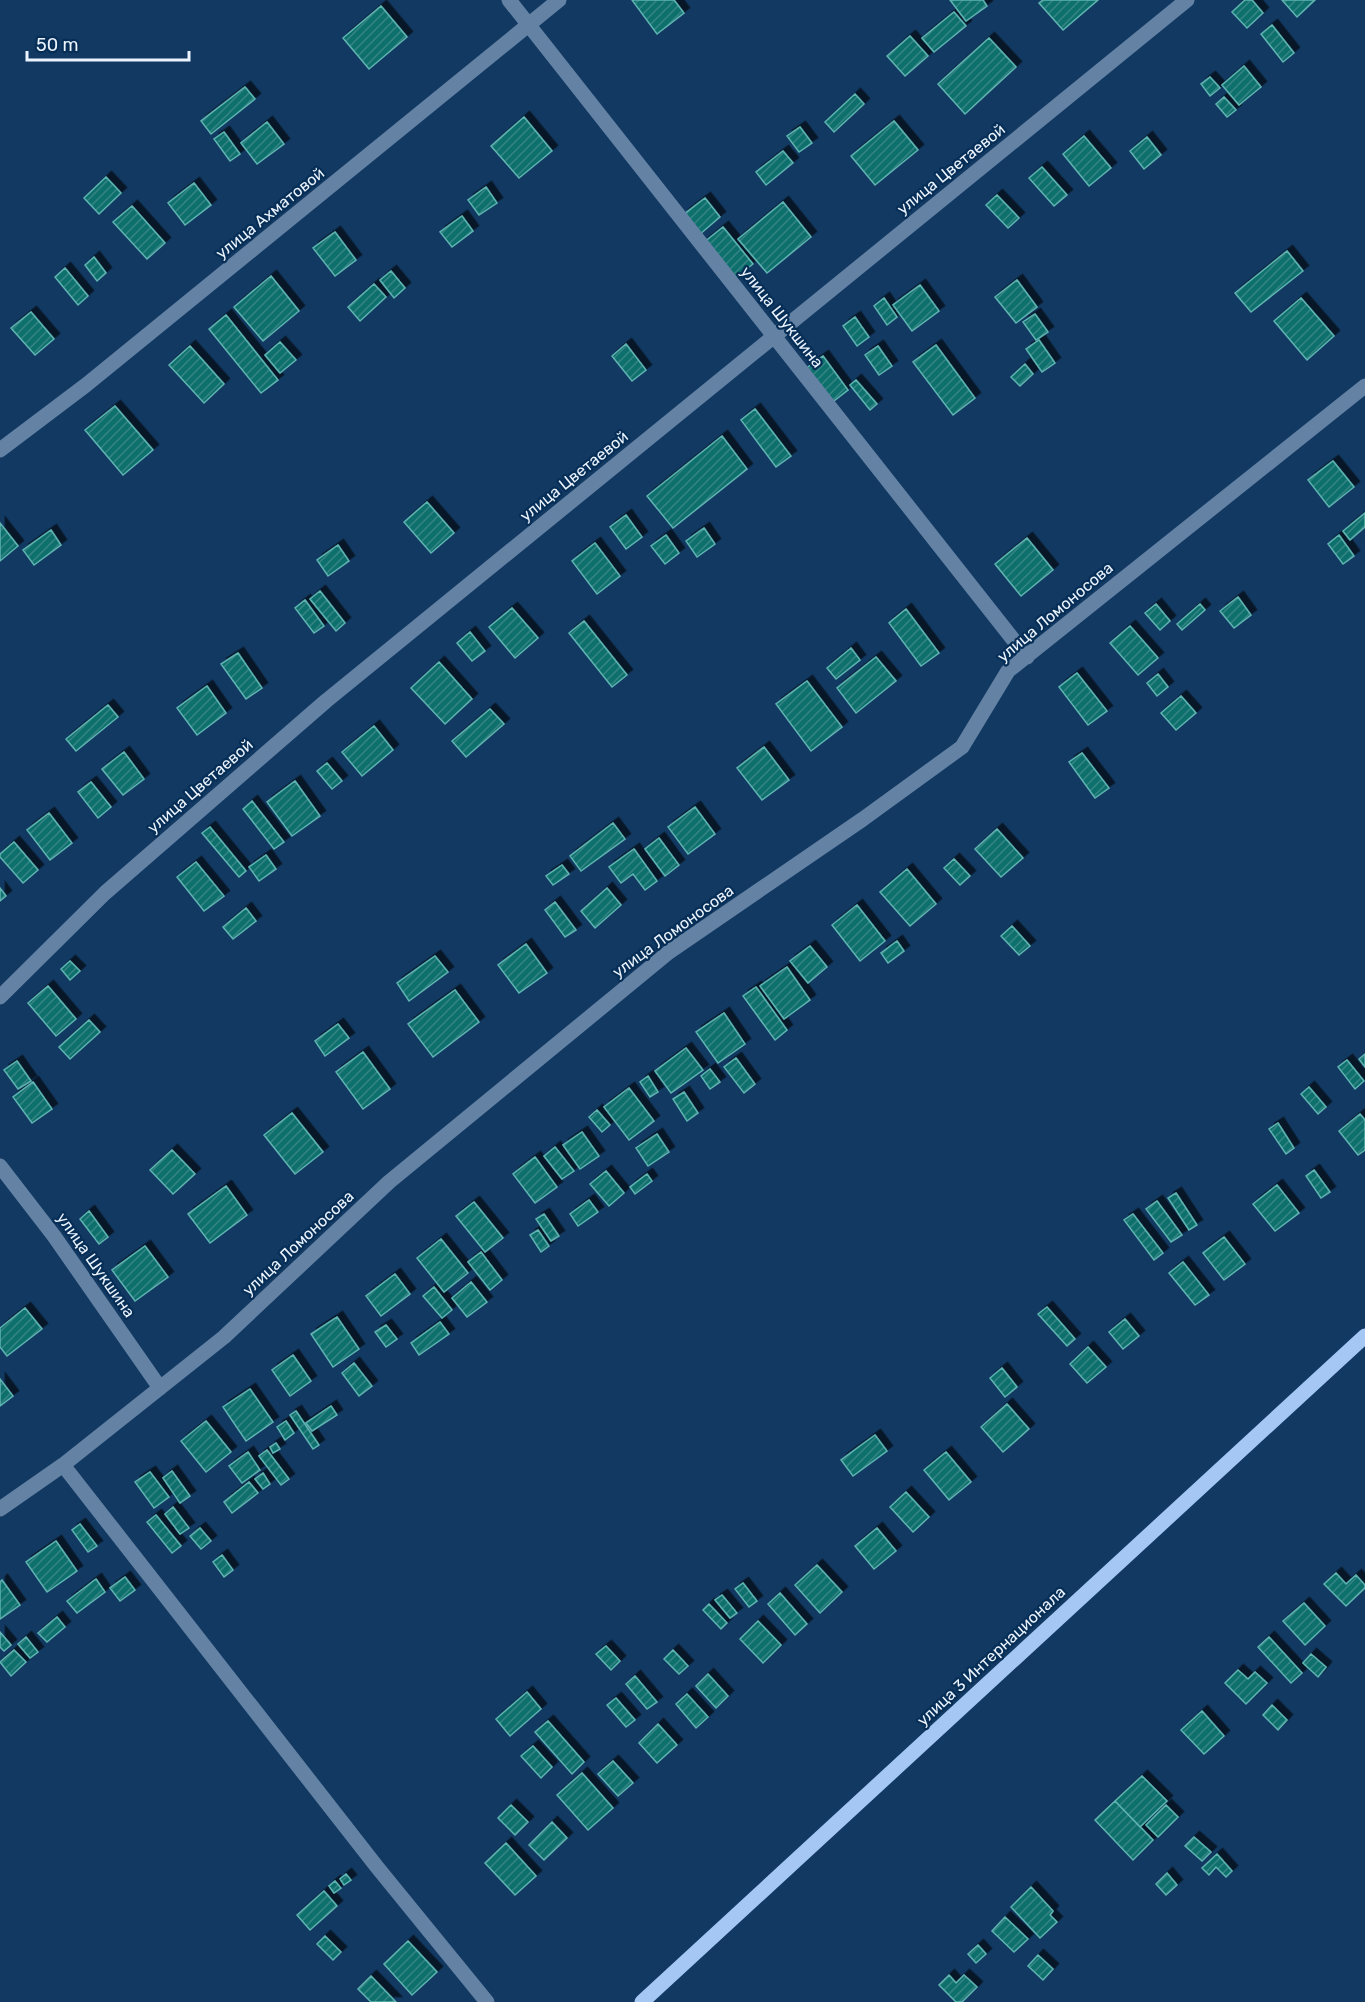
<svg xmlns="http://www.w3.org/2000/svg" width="1365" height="2002" font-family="Rubik,sans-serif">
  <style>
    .building { fill: url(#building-hatch); stroke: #5eb4b1; stroke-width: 1.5; filter: url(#shadow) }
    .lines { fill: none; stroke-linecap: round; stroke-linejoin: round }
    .minor { stroke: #6482a4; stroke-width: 15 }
    .major { stroke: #a4c8f3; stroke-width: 15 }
    .labels { text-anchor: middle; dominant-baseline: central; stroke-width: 4.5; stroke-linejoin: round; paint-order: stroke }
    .street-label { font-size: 16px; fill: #ebf4fe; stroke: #062e56 }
  </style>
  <defs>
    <pattern id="building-hatch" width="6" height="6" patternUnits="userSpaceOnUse" patternTransform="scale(1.5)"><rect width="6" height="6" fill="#116f6d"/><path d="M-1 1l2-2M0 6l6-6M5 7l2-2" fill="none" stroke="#348483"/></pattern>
    <filter id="shadow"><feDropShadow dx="5.5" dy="-5.5" stdDeviation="0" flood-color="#0009"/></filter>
  </defs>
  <rect width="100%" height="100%" fill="#123962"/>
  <path class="building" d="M 632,0 L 674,0 L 684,13 L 657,34 Z
    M 950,0 L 983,0 L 987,6 L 966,21 Z
    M 1043,0 L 1098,0 L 1063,30 L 1039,3 Z
    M 1245,0 L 1252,0 L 1263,13 L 1247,28 L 1232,12 Z
    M 1282,0 L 1315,0 L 1297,17 Z
    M 381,6 L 407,37 L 369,69 L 343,38 Z
    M 954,12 L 966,26 L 934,52 L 922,38 Z
    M 1272,25 L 1294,53 L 1283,62 L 1261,34 Z
    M 910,36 L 928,56 L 905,76 L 887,56 Z
    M 989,38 L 1016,67 L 965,114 L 938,84 Z
    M 1244,66 L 1261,87 L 1239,105 L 1222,85 Z
    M 1210,77 L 1220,88 L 1210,96 L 1201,84 Z
    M 245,87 L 255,99 L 211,134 L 201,121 Z
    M 855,94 L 864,104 L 834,132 L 825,122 Z
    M 1224,97 L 1236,110 L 1227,117 L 1216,104 Z
    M 524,117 L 552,151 L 519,178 L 491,146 Z
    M 894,121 L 918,150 L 875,185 L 851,156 Z
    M 267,122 L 284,144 L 257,164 L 241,143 Z
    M 800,127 L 812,143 L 799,152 L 787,136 Z
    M 224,132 L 240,154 L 230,161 L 214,139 Z
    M 1084,136 L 1111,168 L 1089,186 L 1063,154 Z
    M 1147,137 L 1161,155 L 1144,169 L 1130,151 Z
    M 783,151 L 793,163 L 766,185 L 756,172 Z
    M 1042,167 L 1067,195 L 1054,206 L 1029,178 Z
    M 106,177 L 121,193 L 99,214 L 84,198 Z
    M 194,183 L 211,205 L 185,225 L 168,203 Z
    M 486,187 L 497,203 L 479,215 L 468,200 Z
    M 997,195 L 1019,218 L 1008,228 L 986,205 Z
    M 705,198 L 720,217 L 699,235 L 683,215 Z
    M 783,202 L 811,237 L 767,273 L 738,239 Z
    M 132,206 L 165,243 L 147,259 L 113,222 Z
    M 462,216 L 473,231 L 452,247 L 440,232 Z
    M 723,227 L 753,264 L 733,280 L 703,243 Z
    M 335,232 L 356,260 L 335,276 L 313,248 Z
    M 1287,251 L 1303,271 L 1251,312 L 1235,293 Z
    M 94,257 L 106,273 L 97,281 L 85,265 Z
    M 65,268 L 88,296 L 78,305 L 55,277 Z
    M 391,271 L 405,288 L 394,298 L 380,280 Z
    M 271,276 L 299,311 L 263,341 L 234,307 Z
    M 1017,280 L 1037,307 L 1016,323 L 995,297 Z
    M 374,284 L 386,297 L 360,321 L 348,307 Z
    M 920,285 L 939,311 L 912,331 L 893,305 Z
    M 884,298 L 897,317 L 887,325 L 874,306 Z
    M 1301,298 L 1334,336 L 1307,360 L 1274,321 Z
    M 31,312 L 54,339 L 35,355 L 11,328 Z
    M 1035,314 L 1048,332 L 1036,340 L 1023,322 Z
    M 226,315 L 278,380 L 261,393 L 209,329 Z
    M 855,317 L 869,337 L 857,346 L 843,326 Z
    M 1039,340 L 1055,363 L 1042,372 L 1026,349 Z
    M 280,342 L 296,360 L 280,373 L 265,355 Z
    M 626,344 L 646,370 L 632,381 L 612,356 Z
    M 936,345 L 975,398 L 953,415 L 913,362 Z
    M 190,346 L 224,384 L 204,403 L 169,365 Z
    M 878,346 L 892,366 L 879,375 L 865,355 Z
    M 823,356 L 848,390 L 830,404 L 804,370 Z
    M 1025,364 L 1033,374 L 1020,386 L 1011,377 Z
    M 856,380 L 877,404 L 870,410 L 850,385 Z
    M 115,406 L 153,450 L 123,475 L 85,430 Z
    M 755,409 L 791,456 L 776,467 L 741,420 Z
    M 722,436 L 747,469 L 673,528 L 647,496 Z
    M 1333,461 L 1354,487 L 1329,507 L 1308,480 Z
    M 427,502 L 454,533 L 431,553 L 404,522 Z
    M 1365,513 L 1365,527 L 1350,540 L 1343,531 Z
    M 626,515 L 642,537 L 626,549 L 610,527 Z
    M 0,523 L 18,546 L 0,561 Z
    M 704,528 L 715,544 L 697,557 L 686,541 Z
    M 51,530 L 61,545 L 34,565 L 23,550 Z
    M 666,535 L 679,553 L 665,564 L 651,546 Z
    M 1339,535 L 1354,556 L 1343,564 L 1328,544 Z
    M 1027,538 L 1053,570 L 1021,596 L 995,564 Z
    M 595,543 L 620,576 L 597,594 L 572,561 Z
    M 338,545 L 349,561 L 328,576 L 317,560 Z
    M 320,591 L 345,623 L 336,631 L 310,599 Z
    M 1238,597 L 1251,615 L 1234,628 L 1220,611 Z
    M 305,600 L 324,626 L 314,633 L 295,608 Z
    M 1156,604 L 1170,621 L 1160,630 L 1145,613 Z
    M 1200,604 L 1205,610 L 1182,630 L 1177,624 Z
    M 512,608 L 538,638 L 515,658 L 489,627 Z
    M 906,609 L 939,653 L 921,666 L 889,623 Z
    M 584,621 L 627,675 L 612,687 L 569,633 Z
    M 1130,626 L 1158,658 L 1138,675 L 1110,643 Z
    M 470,632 L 485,651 L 472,661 L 457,643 Z
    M 851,648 L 860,660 L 836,679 L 827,668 Z
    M 238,653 L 262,688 L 246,699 L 221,664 Z
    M 876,657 L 896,681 L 856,713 L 837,688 Z
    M 439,662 L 472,699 L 445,724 L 411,688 Z
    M 1077,673 L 1107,711 L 1088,725 L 1059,687 Z
    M 1158,674 L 1168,687 L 1157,696 L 1147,683 Z
    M 807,681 L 842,727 L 811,751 L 776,704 Z
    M 207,686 L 226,713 L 197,735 L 177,708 Z
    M 1181,696 L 1196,713 L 1176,730 L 1161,713 Z
    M 108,705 L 118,717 L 76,751 L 66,739 Z
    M 490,709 L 504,724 L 466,757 L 452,741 Z
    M 374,726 L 393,750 L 362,776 L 342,752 Z
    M 764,747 L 789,780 L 762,800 L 737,768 Z
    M 124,752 L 144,779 L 123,795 L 102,769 Z
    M 1082,753 L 1109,788 L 1095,798 L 1069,762 Z
    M 327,763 L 342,781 L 332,789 L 317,771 Z
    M 295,781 L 320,816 L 292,836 L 267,802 Z
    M 91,782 L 111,807 L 98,818 L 78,792 Z
    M 252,801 L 284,842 L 274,849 L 243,809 Z
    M 695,807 L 715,834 L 688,854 L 668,827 Z
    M 49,813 L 72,843 L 50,860 L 27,830 Z
    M 613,823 L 625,839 L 581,871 L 570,856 Z
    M 210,827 L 246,871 L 239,877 L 202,833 Z
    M 997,829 L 1023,858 L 1001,877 L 975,849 Z
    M 659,838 L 679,865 L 665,876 L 645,849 Z
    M 14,842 L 38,870 L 23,883 L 0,857 L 0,854 Z
    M 634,849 L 657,881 L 645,890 L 633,874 L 621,883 L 609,867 Z
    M 266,855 L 276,869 L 259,881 L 249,867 Z
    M 954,859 L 970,876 L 960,885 L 944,868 Z
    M 196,862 L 224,896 L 204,911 L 177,877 Z
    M 562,865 L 569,874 L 553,885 L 546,876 Z
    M 907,869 L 936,904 L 910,926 L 880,892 Z
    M 0,888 L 6,896 L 0,901 Z
    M 607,888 L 621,905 L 595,928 L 581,911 Z
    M 555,902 L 576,930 L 565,937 L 545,910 Z
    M 857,905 L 885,941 L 860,961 L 832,925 Z
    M 246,908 L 256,921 L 233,939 L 223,927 Z
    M 1012,926 L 1030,946 L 1019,955 L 1001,936 Z
    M 897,941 L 904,951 L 888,963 L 881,953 Z
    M 526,944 L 547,973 L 519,993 L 498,965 Z
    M 810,946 L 827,967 L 808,983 L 790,961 Z
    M 435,956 L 448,972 L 409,1001 L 397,983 Z
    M 70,961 L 80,971 L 70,980 L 61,969 Z
    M 787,967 L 810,1000 L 784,1019 L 760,986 Z
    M 48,986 L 76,1019 L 56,1036 L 28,1003 Z
    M 756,987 L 787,1030 L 775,1040 L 743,996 Z
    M 455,990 L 479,1022 L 433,1057 L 408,1024 Z
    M 724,1013 L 745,1044 L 718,1063 L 696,1032 Z
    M 89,1020 L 100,1032 L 70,1059 L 59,1047 Z
    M 338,1024 L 349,1038 L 325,1056 L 315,1041 Z
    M 686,1048 L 703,1070 L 671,1093 L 655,1071 Z
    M 363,1052 L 390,1089 L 363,1109 L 336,1072 Z
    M 1365,1054 L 1365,1067 L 1359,1059 Z
    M 736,1058 L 755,1084 L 744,1093 L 724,1067 Z
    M 1347,1060 L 1364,1081 L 1355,1089 L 1338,1067 Z
    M 17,1061 L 31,1081 L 18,1089 L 4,1070 Z
    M 710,1069 L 720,1082 L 710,1089 L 701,1076 Z
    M 648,1076 L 658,1092 L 650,1097 L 640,1082 Z
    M 33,1082 L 52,1109 L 32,1123 L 13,1097 Z
    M 1309,1087 L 1326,1107 L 1318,1114 L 1301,1094 Z
    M 629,1088 L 654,1121 L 629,1140 L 604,1107 Z
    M 684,1092 L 698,1113 L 687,1121 L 673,1099 Z
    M 597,1110 L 610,1125 L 602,1132 L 589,1117 Z
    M 292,1113 L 323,1152 L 295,1174 L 264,1135 Z
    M 1360,1114 L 1365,1120 L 1365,1150 L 1358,1155 L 1339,1131 Z
    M 1278,1123 L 1294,1148 L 1286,1154 L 1269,1129 Z
    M 582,1132 L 599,1156 L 580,1169 L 563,1145 Z
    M 657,1134 L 669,1152 L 648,1166 L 636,1148 Z
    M 555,1147 L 574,1171 L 562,1179 L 544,1156 Z
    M 172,1150 L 195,1174 L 173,1194 L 150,1170 Z
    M 535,1157 L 557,1187 L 535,1203 L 513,1174 Z
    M 1314,1170 L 1330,1192 L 1321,1198 L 1306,1176 Z
    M 606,1171 L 624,1193 L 609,1206 L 590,1184 Z
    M 647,1174 L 652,1181 L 635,1194 L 630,1187 Z
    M 1277,1185 L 1299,1213 L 1275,1231 L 1253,1204 Z
    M 226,1186 L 247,1215 L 210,1243 L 188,1214 Z
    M 1176,1193 L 1197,1225 L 1189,1230 L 1168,1198 Z
    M 589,1200 L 598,1212 L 578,1226 L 570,1214 Z
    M 1157,1201 L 1182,1235 L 1171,1242 L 1146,1209 Z
    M 474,1202 L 503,1238 L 485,1252 L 456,1216 Z
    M 89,1211 L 108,1237 L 99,1244 L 80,1219 Z
    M 544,1214 L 559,1236 L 551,1241 L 536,1219 Z
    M 1133,1214 L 1163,1253 L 1154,1260 L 1124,1220 Z
    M 538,1230 L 549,1246 L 541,1252 L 530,1235 Z
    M 1224,1237 L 1245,1264 L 1224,1280 L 1203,1253 Z
    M 441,1239 L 468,1273 L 444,1292 L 417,1258 Z
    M 145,1246 L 168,1277 L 135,1301 L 112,1270 Z
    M 481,1252 L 502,1280 L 490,1290 L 468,1262 Z
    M 1183,1262 L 1209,1295 L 1195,1305 L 1169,1273 Z
    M 395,1274 L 410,1294 L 381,1316 L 366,1296 Z
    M 471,1282 L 487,1302 L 467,1317 L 452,1298 Z
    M 434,1287 L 452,1310 L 442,1318 L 423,1296 Z
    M 1047,1307 L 1075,1339 L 1067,1346 L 1038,1314 Z
    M 25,1308 L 42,1329 L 7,1356 L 0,1347 L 0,1328 Z
    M 337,1317 L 359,1349 L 333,1367 L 311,1334 Z
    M 1125,1319 L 1139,1336 L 1123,1349 L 1109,1332 Z
    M 440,1322 L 449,1334 L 419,1355 L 411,1343 Z
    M 386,1325 L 397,1339 L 386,1347 L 375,1332 Z
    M 1088,1347 L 1106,1367 L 1087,1383 L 1070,1364 Z
    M 293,1355 L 311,1381 L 290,1396 L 272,1370 Z
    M 354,1363 L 372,1386 L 359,1396 L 342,1373 Z
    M 1002,1368 L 1017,1387 L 1005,1397 L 990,1378 Z
    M 0,1379 L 13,1396 L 0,1406 Z
    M 250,1389 L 273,1422 L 246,1441 L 223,1407 Z
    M 1007,1404 L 1029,1429 L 1003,1452 L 981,1427 Z
    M 331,1406 L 337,1415 L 312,1431 L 306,1423 Z
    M 296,1411 L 319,1445 L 313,1449 L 290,1415 Z
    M 206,1421 L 231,1452 L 206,1472 L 181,1441 Z
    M 286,1421 L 294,1433 L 285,1440 L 277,1427 Z
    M 875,1435 L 887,1451 L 853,1476 L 841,1460 Z
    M 276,1443 L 280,1449 L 273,1453 L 270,1447 Z
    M 267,1450 L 289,1479 L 281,1485 L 259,1456 Z
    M 248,1452 L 260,1470 L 242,1483 L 229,1466 Z
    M 946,1452 L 971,1482 L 949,1500 L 924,1470 Z
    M 172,1471 L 190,1496 L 180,1503 L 163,1478 Z
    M 150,1472 L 169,1497 L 154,1508 L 135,1482 Z
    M 263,1473 L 270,1484 L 263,1489 L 255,1479 Z
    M 249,1482 L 258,1493 L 232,1513 L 224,1502 Z
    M 906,1492 L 929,1517 L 913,1532 L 890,1507 Z
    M 173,1507 L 189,1528 L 180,1534 L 165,1514 Z
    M 156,1515 L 181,1546 L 172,1553 L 147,1522 Z
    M 80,1524 L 97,1546 L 88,1552 L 72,1530 Z
    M 200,1528 L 211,1541 L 201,1549 L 190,1536 Z
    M 877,1528 L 896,1551 L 874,1569 L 855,1546 Z
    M 56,1541 L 77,1571 L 47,1592 L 26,1562 Z
    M 222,1555 L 233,1570 L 224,1577 L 213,1562 Z
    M 817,1565 L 842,1592 L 820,1613 L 795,1585 Z
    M 1336,1573 L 1346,1584 L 1356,1575 L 1365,1585 L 1365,1588 L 1346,1606 L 1324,1584 Z
    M 125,1577 L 135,1590 L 120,1601 L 110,1588 Z
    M 96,1579 L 105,1592 L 77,1613 L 67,1601 Z
    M 2,1580 L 20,1605 L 0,1619 L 0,1582 Z
    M 743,1583 L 757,1601 L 749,1607 L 735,1589 Z
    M 780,1593 L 807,1624 L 795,1635 L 768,1604 Z
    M 722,1595 L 737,1613 L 730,1618 L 715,1600 Z
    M 1304,1603 L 1325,1626 L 1305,1645 L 1283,1621 Z
    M 709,1604 L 727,1623 L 721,1629 L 703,1610 Z
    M 57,1617 L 65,1627 L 47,1642 L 38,1633 Z
    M 758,1621 L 781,1645 L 763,1663 L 740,1639 Z
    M 0,1632 L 11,1645 L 4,1651 L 0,1647 Z
    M 26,1637 L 38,1652 L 30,1658 L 18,1644 Z
    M 1269,1637 L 1302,1673 L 1291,1683 L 1258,1647 Z
    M 606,1646 L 620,1661 L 611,1670 L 596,1654 Z
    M 14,1650 L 26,1662 L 11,1676 L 0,1662 Z
    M 673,1650 L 688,1666 L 679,1674 L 664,1659 Z
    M 1311,1654 L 1326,1667 L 1318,1677 L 1303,1663 Z
    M 1238,1670 L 1248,1679 L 1255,1672 L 1267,1683 L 1246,1704 L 1225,1683 Z
    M 708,1674 L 728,1696 L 716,1708 L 696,1686 Z
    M 635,1676 L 657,1702 L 647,1709 L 626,1684 Z
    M 527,1692 L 541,1709 L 510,1736 L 496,1719 Z
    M 687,1694 L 708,1717 L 696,1728 L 676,1704 Z
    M 616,1698 L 635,1720 L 626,1727 L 607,1705 Z
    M 1272,1705 L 1287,1720 L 1278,1730 L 1263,1715 Z
    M 1202,1711 L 1224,1736 L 1204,1754 L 1181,1730 Z
    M 548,1721 L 584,1762 L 572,1774 L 535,1732 Z
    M 658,1724 L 677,1745 L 657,1763 L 639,1743 Z
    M 533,1746 L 552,1767 L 541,1778 L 521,1756 Z
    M 613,1761 L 633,1783 L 618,1796 L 598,1774 Z
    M 582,1773 L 613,1808 L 588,1830 L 557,1795 Z
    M 1142,1776 L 1167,1801 L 1140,1827 L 1115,1801 Z
    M 1115,1801 L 1153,1840 L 1133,1860 L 1095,1820 Z
    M 511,1805 L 528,1822 L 515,1835 L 498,1818 Z
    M 1166,1805 L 1178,1817 L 1158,1837 L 1146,1825 Z
    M 552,1822 L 567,1838 L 544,1860 L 529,1845 Z
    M 1194,1837 L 1211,1852 L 1202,1861 L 1185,1846 Z
    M 506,1843 L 536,1876 L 515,1895 L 485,1863 Z
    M 1217,1854 L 1232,1871 L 1226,1877 L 1216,1867 L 1209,1875 L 1202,1868 Z
    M 1167,1873 L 1177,1885 L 1166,1895 L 1156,1884 Z
    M 346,1874 L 351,1880 L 344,1885 L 340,1879 Z
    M 335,1881 L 341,1888 L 334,1893 L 329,1886 Z
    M 1031,1887 L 1053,1911 L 1050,1915 L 1057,1922 L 1040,1938 L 1011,1907 Z
    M 324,1891 L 337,1906 L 310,1930 L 297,1915 Z
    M 1005,1917 L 1028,1939 L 1014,1952 L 992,1931 Z
    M 325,1936 L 341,1952 L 333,1960 L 317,1944 Z
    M 408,1941 L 437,1972 L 412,1995 L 384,1964 Z
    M 978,1945 L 986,1954 L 976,1963 L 968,1954 Z
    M 1038,1955 L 1053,1969 L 1043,1980 L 1028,1966 Z
    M 949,1975 L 956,1983 L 964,1975 L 977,1987 L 962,2002 L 956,2002 L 939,1985 Z
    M 371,1976 L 396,2002 L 371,2002 L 358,1989 Z"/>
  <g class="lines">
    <path class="minor" d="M 509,0 L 1027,657
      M 0,450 L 86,385 L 559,0
      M 0,997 L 105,893 L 326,701 L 1187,0
      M 0,1166 L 54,1236 L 160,1388
      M 63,1465 L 377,1867 L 487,2002
      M 0,1509 L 63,1465 L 224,1337 L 389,1182 L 669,952 L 863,819 L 962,747 L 1008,671 L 1365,386"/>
    <path class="major" d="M 642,2002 L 1365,1336"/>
  </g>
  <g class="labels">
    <g class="street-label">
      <text transform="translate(951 169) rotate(-39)">улица Цветаевой</text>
      <text transform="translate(270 213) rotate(-39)">улица Ахматовой</text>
      <text transform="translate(782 317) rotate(52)">улица Шукшина</text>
      <text transform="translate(574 476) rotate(-39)">улица Цветаевой</text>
      <text transform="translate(1055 612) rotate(-40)">улица Ломоносова</text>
      <text transform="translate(200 786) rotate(-41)">улица Цветаевой</text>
      <text transform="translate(673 931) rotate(-36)">улица Ломоносова</text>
      <text transform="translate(298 1243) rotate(-43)">улица Ломоносова</text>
      <text transform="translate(96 1265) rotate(55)">улица Шукшина</text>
      <text transform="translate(991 1656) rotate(-43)">улица 3 Интернационала</text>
    </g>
  </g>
  <path d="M27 51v9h162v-9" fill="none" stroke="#ebf4fe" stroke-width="3"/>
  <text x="36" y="51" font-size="18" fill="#ebf4fe" stroke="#062e56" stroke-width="4.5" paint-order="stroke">50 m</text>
</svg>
